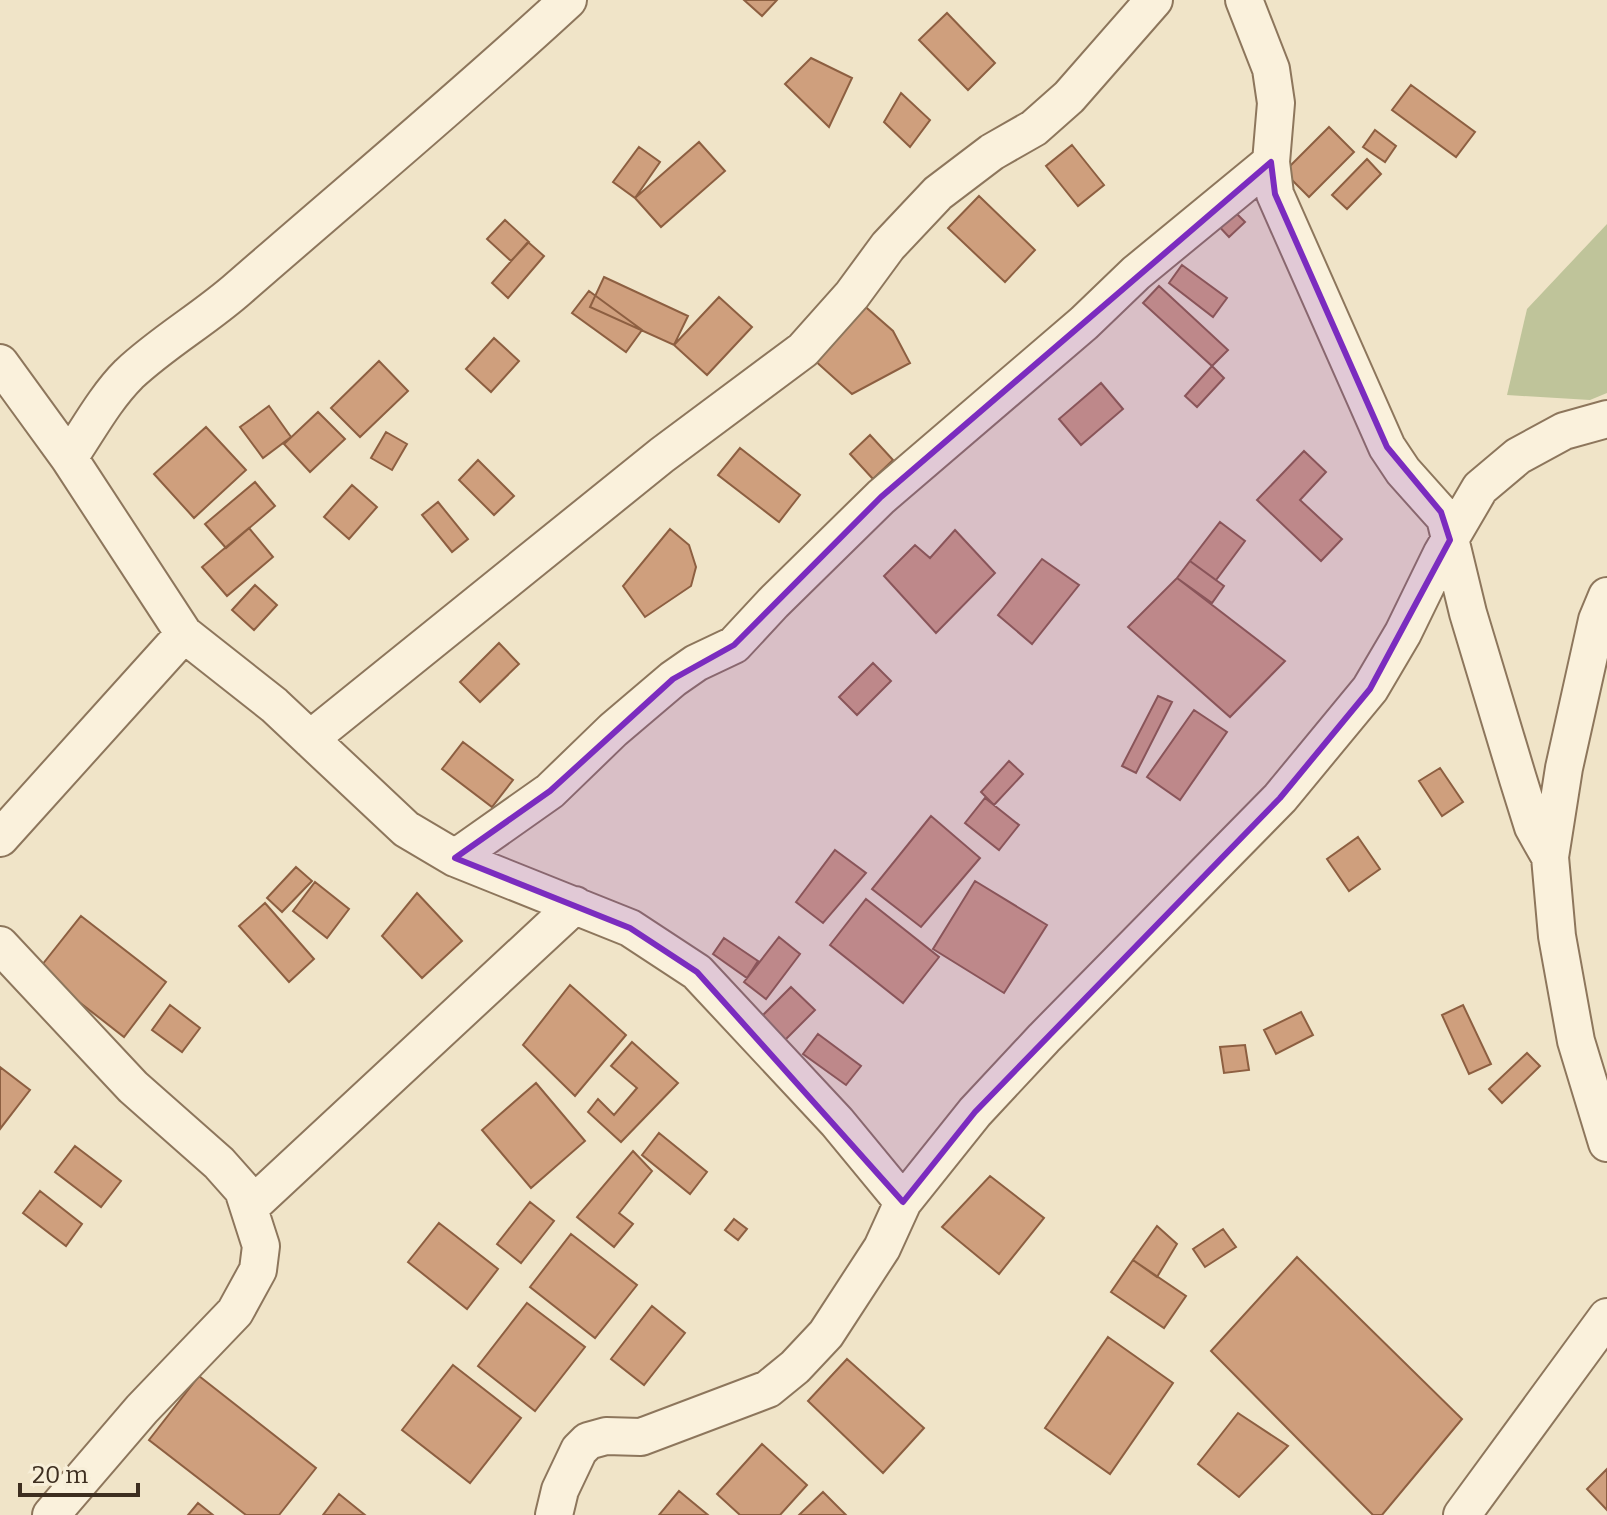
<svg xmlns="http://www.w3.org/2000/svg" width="1607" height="1515" font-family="Bitter,serif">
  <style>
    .cemetery { fill: #bfc49a }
    .building { fill: #cf9f7d; stroke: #8d5f41; stroke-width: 2 }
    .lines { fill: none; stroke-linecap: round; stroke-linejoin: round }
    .street-casing { stroke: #8d765c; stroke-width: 40 }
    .street { stroke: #faf1dc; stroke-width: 36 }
    .marked { fill: #7b2cbf; fill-opacity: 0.2; stroke: #7b2cbf; stroke-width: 6; stroke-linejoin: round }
  </style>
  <rect width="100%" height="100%" fill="#f0e4c8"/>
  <path class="cemetery" d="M 1607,224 L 1607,393 L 1590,400 L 1507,395 L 1527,309 Z"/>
  <path class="building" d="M 744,0 L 777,0 L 762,16 Z
    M 947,13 L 995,63 L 968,90 L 919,40 Z
    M 811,58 L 852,78 L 829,127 L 785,84 Z
    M 1411,85 L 1475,132 L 1456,157 L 1392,110 Z
    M 901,93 L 930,120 L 910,147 L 884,122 Z
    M 1329,127 L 1354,152 L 1309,197 L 1284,172 Z
    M 1375,130 L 1396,146 L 1385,162 L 1363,147 Z
    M 699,142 L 725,171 L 661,227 L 635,198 Z
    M 1072,145 L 1104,185 L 1078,206 L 1046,166 Z
    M 639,147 L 660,162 L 635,198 L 613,182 Z
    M 1367,159 L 1381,174 L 1347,209 L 1332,195 Z
    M 979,196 L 1035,250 L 1005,282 L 948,228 Z
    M 1229,206 L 1245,222 L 1229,237 L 1214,221 Z
    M 505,220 L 529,242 L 511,261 L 487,239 Z
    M 528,242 L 544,256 L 508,298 L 492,283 Z
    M 1182,265 L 1227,298 L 1213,317 L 1169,283 Z
    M 604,277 L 688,316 L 674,345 L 590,307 Z
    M 1159,286 L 1228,350 L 1212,366 L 1143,303 Z
    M 589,291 L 642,330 L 626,352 L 572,313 Z
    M 852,295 L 893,331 L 910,363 L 852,394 L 803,350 Z
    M 719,297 L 752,327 L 707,375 L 674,345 Z
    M 494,338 L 519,361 L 491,392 L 466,369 Z
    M 379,361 L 408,391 L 360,437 L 331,408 Z
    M 1212,366 L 1224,378 L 1197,407 L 1185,396 Z
    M 1101,383 L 1123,409 L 1081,445 L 1059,419 Z
    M 269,406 L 291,437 L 263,458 L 240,427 Z
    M 318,412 L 345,439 L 310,472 L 284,444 Z
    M 206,427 L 246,470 L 194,518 L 154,474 Z
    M 386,432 L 407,444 L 392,470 L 371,458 Z
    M 870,435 L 893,460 L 873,479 L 850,454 Z
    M 740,448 L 800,495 L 779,522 L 718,475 Z
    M 1304,451 L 1326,472 L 1300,500 L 1342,539 L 1321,561 L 1257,500 Z
    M 478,460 L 514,496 L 494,515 L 459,480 Z
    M 255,482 L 275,506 L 226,548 L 205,524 Z
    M 352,485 L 377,507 L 349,539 L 324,517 Z
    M 438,502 L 468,539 L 452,552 L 422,515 Z
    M 1220,522 L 1245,541 L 1216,580 L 1190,561 Z
    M 249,528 L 273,557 L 227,596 L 202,567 Z
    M 670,529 L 689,545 L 696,567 L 691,586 L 645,617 L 623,586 Z
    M 955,530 L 995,573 L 936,633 L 884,576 L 915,545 L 930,558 Z
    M 1042,559 L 1079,585 L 1032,644 L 998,615 Z
    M 1190,561 L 1224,586 L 1212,603 L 1177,578 Z
    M 1177,578 L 1285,661 L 1230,717 L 1128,627 Z
    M 255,585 L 277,605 L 254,630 L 232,610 Z
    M 499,643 L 519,664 L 480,702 L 460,682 Z
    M 873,663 L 891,681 L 857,715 L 839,697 Z
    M 1158,696 L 1172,702 L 1136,773 L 1122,766 Z
    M 1194,710 L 1227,732 L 1180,800 L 1147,777 Z
    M 463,742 L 513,780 L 492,807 L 442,769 Z
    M 1009,761 L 1023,774 L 994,805 L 981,792 Z
    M 1440,768 L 1463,802 L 1442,816 L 1419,781 Z
    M 985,798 L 1019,825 L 999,850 L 965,823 Z
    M 931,816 L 980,858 L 921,927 L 872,889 Z
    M 1358,837 L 1380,869 L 1349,891 L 1327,859 Z
    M 835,850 L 866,873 L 823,923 L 796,902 Z
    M 296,867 L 312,881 L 282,912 L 267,898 Z
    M 975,881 L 1047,925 L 1004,993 L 933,949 Z
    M 315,882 L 349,909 L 327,938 L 293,911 Z
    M 417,893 L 462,941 L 422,978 L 382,936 Z
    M 866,899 L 939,957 L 903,1003 L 830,945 Z
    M 265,903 L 314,959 L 289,982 L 239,926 Z
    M 81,916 L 166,982 L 124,1037 L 38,970 Z
    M 779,937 L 800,954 L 766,999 L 744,982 Z
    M 724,938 L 758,961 L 747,978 L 713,954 Z
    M 570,985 L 626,1035 L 575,1096 L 523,1045 Z
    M 791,987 L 815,1010 L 783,1042 L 760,1018 Z
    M 170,1005 L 200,1028 L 182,1052 L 152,1030 Z
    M 1463,1005 L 1491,1064 L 1469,1074 L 1442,1015 Z
    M 1301,1012 L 1313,1035 L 1276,1054 L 1264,1030 Z
    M 818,1034 L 861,1066 L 846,1085 L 803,1054 Z
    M 632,1042 L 678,1083 L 621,1142 L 588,1112 L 598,1099 L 614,1115 L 637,1088 L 611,1066 Z
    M 1245,1045 L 1249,1070 L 1224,1073 L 1220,1047 Z
    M 1527,1053 L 1540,1066 L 1502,1103 L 1489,1089 Z
    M 0,1067 L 30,1090 L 0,1129 Z
    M 536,1083 L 585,1141 L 531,1188 L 482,1130 Z
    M 659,1133 L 707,1172 L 690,1194 L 642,1155 Z
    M 75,1146 L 121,1181 L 101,1207 L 55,1172 Z
    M 633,1151 L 652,1171 L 619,1213 L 633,1224 L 614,1247 L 577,1217 Z
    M 990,1176 L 1044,1218 L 999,1274 L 942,1227 Z
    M 40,1191 L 82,1224 L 66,1246 L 23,1213 Z
    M 530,1202 L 554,1221 L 521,1263 L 497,1244 Z
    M 734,1219 L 747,1229 L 738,1240 L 725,1230 Z
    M 439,1223 L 498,1269 L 467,1309 L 408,1262 Z
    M 1157,1226 L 1177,1244 L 1157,1277 L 1133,1260 Z
    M 1223,1229 L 1236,1247 L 1205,1267 L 1193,1249 Z
    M 571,1234 L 637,1285 L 595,1338 L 530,1287 Z
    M 1297,1257 L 1462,1419 L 1382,1515 L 1373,1515 L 1211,1351 Z
    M 1133,1260 L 1186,1296 L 1164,1328 L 1111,1292 Z
    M 527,1303 L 585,1347 L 535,1411 L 478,1366 Z
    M 652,1306 L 685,1333 L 644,1385 L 611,1359 Z
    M 1108,1337 L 1173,1383 L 1110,1474 L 1045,1428 Z
    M 847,1359 L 924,1428 L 883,1473 L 808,1401 Z
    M 453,1365 L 521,1418 L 470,1483 L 402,1430 Z
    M 199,1376 L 316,1468 L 279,1515 L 246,1515 L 149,1440 Z
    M 1238,1413 L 1288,1446 L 1239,1497 L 1198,1464 Z
    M 762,1444 L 807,1485 L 780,1515 L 740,1515 L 717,1494 Z
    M 1607,1469 L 1607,1510 L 1587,1489 Z
    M 679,1491 L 708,1515 L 659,1515 Z
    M 823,1492 L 846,1515 L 799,1515 Z
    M 339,1494 L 365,1515 L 323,1515 Z
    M 198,1503 L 213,1515 L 188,1515 Z"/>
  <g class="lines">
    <g class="street-casing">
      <path id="street" d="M 1244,0 L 1271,69 L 1276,103 L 1271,162 L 1275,194 L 1387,447 L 1403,471 L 1445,518 L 1468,613 L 1518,779 L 1533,827 L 1550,857
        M 0,363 L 69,458 L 184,634 L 274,705 L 406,829 L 455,858 L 630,928 L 697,972 L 837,1122 L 903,1202
        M 69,458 C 88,430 105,398 129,374 C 163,342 204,319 239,288 C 349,192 461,99 568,0
        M 1607,596 L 1597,620 L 1564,768 L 1550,857 L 1557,936 L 1576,1041 L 1607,1143
        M 310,739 L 662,455 L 803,350 L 852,295 L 888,246 L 938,193 L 992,152 L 1034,128 L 1069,97 L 1154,0
        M 0,838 L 184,634
        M 455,858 L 550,791 L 613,730 L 673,679 L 696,663 L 734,645 L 773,603 L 881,497 L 1084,323 L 1136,273 L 1271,162
        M 0,945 L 133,1087 L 219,1163 L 243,1190 L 261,1246 L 258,1270 L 235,1312 L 142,1409 L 51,1515
        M 250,1207 L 575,905
        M 554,1515 L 560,1490 L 579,1450 L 588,1441 L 606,1436 L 641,1437 L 768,1389 L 795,1367 L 826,1334 L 882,1248 L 903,1202 L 975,1112 L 1044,1038 L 1280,798 L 1370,689 L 1403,633 L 1442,553 L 1480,488 L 1518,456 L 1564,431 L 1607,419
        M 1462,1515 L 1607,1317"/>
    </g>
    <use href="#street" class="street"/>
  </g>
  <path class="marked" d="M 1271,162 L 1275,194 L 1387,447 L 1441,512 L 1450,540 L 1370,689 L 1280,798 L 975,1112 L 903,1202 L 697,972 L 630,928 L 455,858 L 550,791 L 673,679 L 734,645 L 881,497 Z"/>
  <path d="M20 1483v12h118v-12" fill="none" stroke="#3d2e20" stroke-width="4"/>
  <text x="32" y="1483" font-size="24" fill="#3d2e20" stroke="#f7eed8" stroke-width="6" paint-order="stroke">20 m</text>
</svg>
